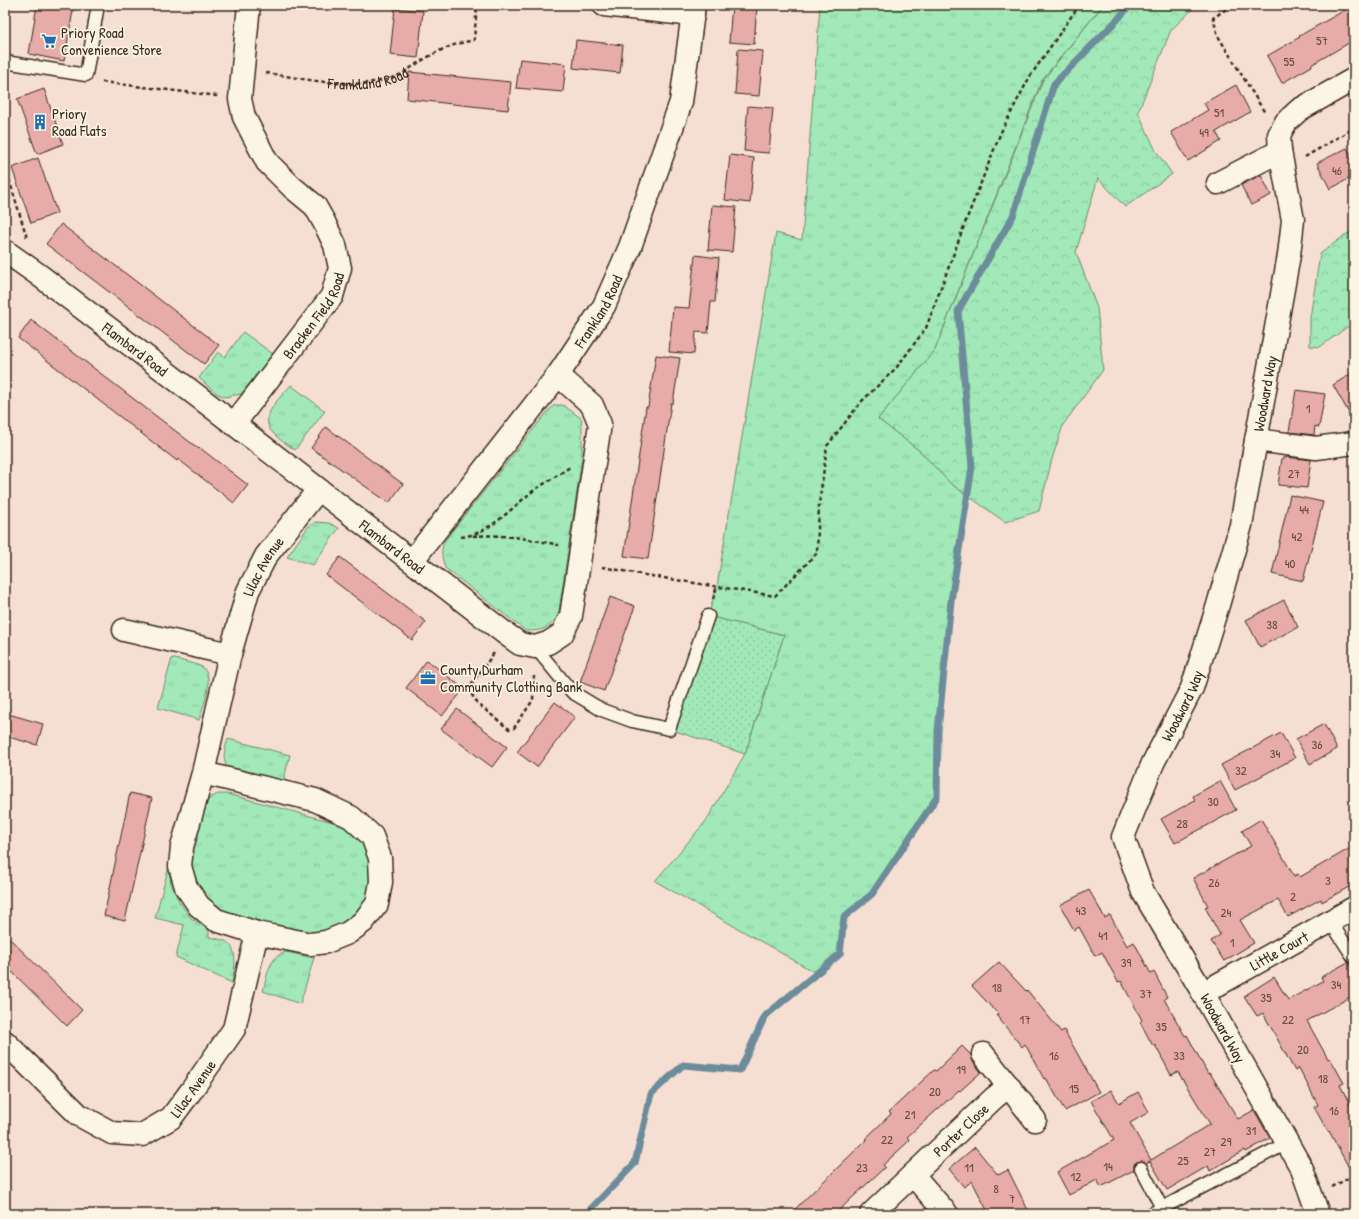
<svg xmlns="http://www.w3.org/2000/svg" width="1359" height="1219" font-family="'Patrick Hand',sans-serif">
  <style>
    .grass { fill: url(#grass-tufts); stroke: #6e8a6a }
    .forest { fill: url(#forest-crowns); stroke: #6e8a6a }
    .garden { fill: url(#garden-dots); stroke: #6e8a6a }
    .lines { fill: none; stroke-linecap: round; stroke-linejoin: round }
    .stream { stroke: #6c8c9b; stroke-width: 7 }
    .building { fill: #e7aca7; stroke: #3b2a1e }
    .lane-casing { stroke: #3b2a1e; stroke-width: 15 }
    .street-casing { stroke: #3b2a1e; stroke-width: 25 }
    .path { stroke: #3b2a1e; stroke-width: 2.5; stroke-dasharray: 4 3; stroke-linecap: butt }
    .lane { stroke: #fcf5e5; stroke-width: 12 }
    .street { stroke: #fcf5e5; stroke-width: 22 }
    .labels { text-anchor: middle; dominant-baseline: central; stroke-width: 3.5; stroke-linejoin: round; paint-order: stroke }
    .number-label { font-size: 13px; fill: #664a40 }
    .poi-label { font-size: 15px; fill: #3b2a1e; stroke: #fcf5e5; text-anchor: start }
    .street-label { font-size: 15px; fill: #3b2a1e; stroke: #fcf5e5 }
  </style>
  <defs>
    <pattern id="grass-tufts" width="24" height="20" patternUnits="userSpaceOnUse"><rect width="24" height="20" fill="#a1e9b7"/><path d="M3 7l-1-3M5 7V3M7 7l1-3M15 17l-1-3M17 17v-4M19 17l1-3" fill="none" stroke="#8cc89d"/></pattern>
    <pattern id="forest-crowns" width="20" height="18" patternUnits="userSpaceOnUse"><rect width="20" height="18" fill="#a1e9b7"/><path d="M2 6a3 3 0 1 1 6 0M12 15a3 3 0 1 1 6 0" fill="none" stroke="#8cc89d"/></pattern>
    <pattern id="garden-dots" width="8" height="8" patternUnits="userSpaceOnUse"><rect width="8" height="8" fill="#a1e9b7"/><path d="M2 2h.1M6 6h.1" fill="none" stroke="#8cc89d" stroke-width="1.8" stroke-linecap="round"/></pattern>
  </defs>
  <rect width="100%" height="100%" fill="#f6dfd2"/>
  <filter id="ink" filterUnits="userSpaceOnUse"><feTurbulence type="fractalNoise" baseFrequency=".025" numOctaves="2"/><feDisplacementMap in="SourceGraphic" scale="8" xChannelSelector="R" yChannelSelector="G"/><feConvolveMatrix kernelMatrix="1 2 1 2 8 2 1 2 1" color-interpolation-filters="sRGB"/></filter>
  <g filter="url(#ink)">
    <path class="grass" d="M 820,5 L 1103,5 L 1042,80 L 935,350 L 878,419 L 920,451 L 950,483 L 968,496 L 951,601 L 938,731 L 937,797 L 872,894 L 844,917 L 840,954 L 816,973 L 655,881 L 706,821 L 745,754 L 784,635 L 708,616 L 717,586 L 776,233 L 802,240 Z
      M 243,332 L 273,354 L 241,394 L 225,397 L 216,393 L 199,378 L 218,352 L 225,357 Z
      M 291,385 L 325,411 L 295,450 C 288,445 279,440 273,433 C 257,417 281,397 291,385 Z
      M 555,405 L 563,405 L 581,418 L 582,428 L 582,458 L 558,617 C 547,629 543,631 526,631 L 445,568 C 438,546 443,543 456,526 L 549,410 Z
      M 315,522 L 329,523 L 339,528 L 313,565 L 287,557 L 308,527 Z
      M 172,658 C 180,661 195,663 202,667 C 216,678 203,706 199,720 L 158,708 Z
      M 228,739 L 290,755 L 282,786 L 230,772 C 221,758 224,753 228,739 Z
      M 218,794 L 228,794 L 340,824 L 352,831 L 363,842 L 374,870 L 370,898 L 350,923 L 318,936 L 298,933 L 221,912 L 209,905 L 195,881 L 192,865 L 194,846 L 205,805 L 210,798 Z
      M 169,866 L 171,885 L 180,903 L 192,919 L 209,930 L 209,937 C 214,938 220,939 225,941 C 240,949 234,970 232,983 L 176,957 L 184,925 L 155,918 Z
      M 286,952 L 314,958 L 300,1004 L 263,991 C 267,976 269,956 286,952 Z"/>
    <path class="forest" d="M 1103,5 L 1197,5 L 1171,30 L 1138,112 L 1156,151 L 1172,174 L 1125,207 L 1098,178 L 1076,252 L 1097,308 L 1103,370 L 1063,425 L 1052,459 L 1039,511 L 1005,522 L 950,483 L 920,451 L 878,419 L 935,350 L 1043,80 Z
      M 1354,231 L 1354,322 L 1320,347 L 1310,346 L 1310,318 L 1320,254 L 1345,235 Z"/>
    <path class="garden" d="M 708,616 L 784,635 L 745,754 L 669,729 Z"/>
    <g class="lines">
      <path class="stream" d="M 586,1214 L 635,1163 L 651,1094 L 683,1065 L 740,1070 L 765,1016 L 840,954 L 844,917 L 872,894 L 937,797 L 938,731 L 951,601 L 972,467 L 958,311 L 1013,216 L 1054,84 L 1118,19 L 1130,5"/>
    </g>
    <path class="building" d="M 37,5 L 74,5 L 64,61 L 29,54 Z
      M 732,5 L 757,5 L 754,44 L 729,42 Z
      M 1354,5 L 1354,40 L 1311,65 L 1312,66 L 1282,83 L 1267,56 L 1300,37 L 1299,36 Z
      M 395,8 L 423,11 L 418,58 L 390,55 Z
      M 576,40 L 623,45 L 620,73 L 573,68 Z
      M 738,49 L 763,51 L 759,96 L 735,94 Z
      M 520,59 L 566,64 L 563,92 L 516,88 Z
      M 409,72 L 511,82 L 508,110 L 407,99 Z
      M 1236,85 L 1250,112 L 1216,132 L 1221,141 L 1188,161 L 1171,132 L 1208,110 L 1204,103 Z
      M 44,89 L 63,144 L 37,154 L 17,99 Z
      M 748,106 L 773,108 L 769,153 L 744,151 Z
      M 1347,148 L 1354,161 L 1354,176 L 1330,189 L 1317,163 Z
      M 730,155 L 754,158 L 750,203 L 725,200 Z
      M 38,158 L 57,213 L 31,223 L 12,168 Z
      M 1261,175 L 1271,195 L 1251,205 L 1241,185 Z
      M 712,205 L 736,207 L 732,252 L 708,250 Z
      M 61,224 L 219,345 L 204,364 L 46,244 Z
      M 695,255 L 719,258 L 715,302 L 711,302 L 708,333 L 696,332 L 694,354 L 669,352 L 673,307 L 689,308 Z
      M 31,320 L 199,449 L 200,448 L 248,485 L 234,503 L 178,459 L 177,461 L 18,338 Z
      M 656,355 L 680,358 L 673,403 L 671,403 L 648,559 L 624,556 L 646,407 L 648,407 Z
      M 1354,372 L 1354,422 L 1333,385 Z
      M 1296,390 L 1325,394 L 1319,427 L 1315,426 L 1314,435 L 1289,432 Z
      M 326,427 L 403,484 L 389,503 L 311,448 Z
      M 1286,457 L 1311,460 L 1307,488 L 1278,485 L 1282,458 L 1285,458 Z
      M 1290,495 L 1323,502 L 1303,581 L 1272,574 Z
      M 340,557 L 426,622 L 412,640 L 326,575 Z
      M 610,597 L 635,606 L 604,691 L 580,682 Z
      M 1284,600 L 1298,627 L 1260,647 L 1246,620 Z
      M 427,660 L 464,689 L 442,716 L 406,688 Z
      M 555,702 L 575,717 L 537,767 L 517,752 Z
      M 457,709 L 507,747 L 492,767 L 441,729 Z
      M 5,713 L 43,724 L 37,745 L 5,736 Z
      M 1324,724 L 1337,749 L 1310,764 L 1296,739 Z
      M 1281,733 L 1295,758 L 1235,790 L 1221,765 Z
      M 1220,781 L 1236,810 L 1175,843 L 1161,819 L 1195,800 L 1193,796 Z
      M 130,793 L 152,798 L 125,921 L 104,916 Z
      M 1261,819 L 1294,876 L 1298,874 L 1300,877 L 1354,846 L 1354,884 L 1322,902 L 1321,899 L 1288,917 L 1278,900 L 1240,920 L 1254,943 L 1224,961 L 1211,941 L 1220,935 L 1205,907 L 1208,906 L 1193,878 L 1251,846 L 1242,831 Z
      M 1089,890 L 1105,918 L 1110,915 L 1127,946 L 1134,942 L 1151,974 L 1154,972 L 1167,997 L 1164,999 L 1185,1036 L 1187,1035 L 1208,1074 L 1210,1073 L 1238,1119 L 1254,1110 L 1270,1138 L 1246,1152 L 1245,1150 L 1210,1171 L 1208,1166 L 1167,1190 L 1150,1161 L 1146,1163 L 1142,1161 L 1137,1162 L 1134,1164 L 1134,1170 L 1101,1187 L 1097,1180 L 1069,1195 L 1057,1172 L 1114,1140 L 1091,1101 L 1111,1090 L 1119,1103 L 1138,1092 L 1149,1112 L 1130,1123 L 1151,1160 L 1210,1124 L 1178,1072 L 1171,1075 L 1155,1045 L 1153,1046 L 1140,1022 L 1142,1020 L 1121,981 L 1118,982 L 1102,952 L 1095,956 L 1079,927 L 1074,930 L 1060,905 Z
      M 5,934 L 82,1010 L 67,1026 L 5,965 Z
      M 999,962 L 1026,991 L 1027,990 L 1061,1032 L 1064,1030 L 1099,1092 L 1065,1111 L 1046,1078 L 1044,1079 L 1025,1044 L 1022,1047 L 996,1015 L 998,1014 L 972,986 Z
      M 1348,962 L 1354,965 L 1354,995 L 1307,1021 L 1328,1059 L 1330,1058 L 1344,1083 L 1340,1085 L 1354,1112 L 1354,1177 L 1329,1131 L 1328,1132 L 1314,1107 L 1318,1105 L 1299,1068 L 1295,1071 L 1263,1013 L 1257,1016 L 1244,996 L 1274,977 L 1288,1000 L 1323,981 L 1321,977 Z
      M 962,1046 L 971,1055 L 973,1062 L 981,1072 L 960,1091 L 959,1090 L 907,1137 L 910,1140 L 883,1165 L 885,1167 L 835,1214 L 790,1214 L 866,1140 L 865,1139 L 891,1114 L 889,1112 L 934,1070 L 936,1071 Z
      M 975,1147 L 998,1175 L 1008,1170 L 1030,1214 L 989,1214 L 972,1181 L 964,1187 L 949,1169 Z"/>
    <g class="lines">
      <g class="lane-casing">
        <path id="lane" d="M 5,62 L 86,75 L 98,5
          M 535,647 L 572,692 L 602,710 L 632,721 L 669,729 L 708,616
          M 1330,921 L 1354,958
          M 1141,1168 L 1162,1208 L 1287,1143
          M 1151,1214 L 1162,1208"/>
      </g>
      <g class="street-casing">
        <g id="street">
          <path d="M 604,5 L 693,15"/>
          <path d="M 1218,183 L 1280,151"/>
          <path id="s2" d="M 5,251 L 39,275 L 234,424 L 506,634 L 520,644 L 535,647 L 548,643 L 562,634 L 571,616 L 600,424 L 592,405 L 558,375"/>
          <path id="s3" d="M 234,424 L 332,296 L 340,268 L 335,245 L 324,222 L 315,206 L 292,187 L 267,162 L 244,117 L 240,99 L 249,5"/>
          <path d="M 1256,440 L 1316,448 L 1354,443"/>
          <path id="s4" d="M 412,561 L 558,375 L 604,306 L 630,247 L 681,102 L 694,5"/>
          <path d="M 124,630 L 230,654"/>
          <path id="s5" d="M 203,773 L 315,800 L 351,817 L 372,836 L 380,858 L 381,882 L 377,904 L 363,922 L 348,933 L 326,942 L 311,944 L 257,933 L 216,920 L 199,906 L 186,887 L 180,866 L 182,847 L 203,773 L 230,654 L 248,591 L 266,556 L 318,490"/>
          <path id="s6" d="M 1203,993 L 1354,908"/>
          <path id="s7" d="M 5,1042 L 79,1115 L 112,1133 L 142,1135 L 171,1118 L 191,1091 L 234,1029 L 257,933"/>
          <path d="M 983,1054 L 1035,1120"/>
          <path d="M 913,1175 L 947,1214"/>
          <path id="s8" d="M 871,1214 L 994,1098 L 1009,1086"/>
          <path id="s9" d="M 1318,1214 L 1302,1169 L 1203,993 L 1143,892 L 1123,837 L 1153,763 L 1192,688 L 1218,605 L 1241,525 L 1289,255 L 1293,220 L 1280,151 L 1279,135 L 1286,122 L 1299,110 L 1354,79"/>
        </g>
      </g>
      <g class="path">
        <path d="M 1232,5 L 1213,18 L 1218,36 L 1265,113"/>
        <path id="s1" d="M 266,73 C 309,79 356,92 397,76 C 406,72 414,65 423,60 C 441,49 454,44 474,40 L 477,5"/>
        <path d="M 102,82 L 218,96"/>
        <path d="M 1305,157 L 1354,128"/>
        <path d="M 5,166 L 27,238"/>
        <path d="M 473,536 C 502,534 531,539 559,545"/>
        <path d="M 461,537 C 490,534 511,508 533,491 C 545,483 558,475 570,467"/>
        <path d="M 602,567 L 645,575 L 775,596 L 817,553 L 819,505 L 827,446 L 861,402 L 897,367 L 926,328 L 967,218 L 1001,132 L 1029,78 L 1073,14 L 1080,5"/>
        <path d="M 713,599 L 717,586"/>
        <path d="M 494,653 L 470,686 L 472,695 L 478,704 L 509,729 L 514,728 L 533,700 L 534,676"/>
        <path d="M 1332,1187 L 1354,1175"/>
      </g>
      <use href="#lane" class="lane"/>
      <use href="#street" class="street"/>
    </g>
  </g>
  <defs>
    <g id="supermarket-bare" transform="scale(1.2)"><path d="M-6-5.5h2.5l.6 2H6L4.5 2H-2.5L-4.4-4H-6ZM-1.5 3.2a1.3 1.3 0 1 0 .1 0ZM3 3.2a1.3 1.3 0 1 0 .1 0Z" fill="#1f6fb2" stroke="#fcf5e5" stroke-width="2.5" paint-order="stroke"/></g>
    <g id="building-bare" transform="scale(1.2)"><path d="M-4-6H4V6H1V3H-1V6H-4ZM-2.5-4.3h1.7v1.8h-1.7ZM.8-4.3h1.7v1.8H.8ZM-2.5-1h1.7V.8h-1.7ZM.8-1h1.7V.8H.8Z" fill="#1f6fb2" stroke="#fcf5e5" stroke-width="2.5" paint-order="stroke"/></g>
    <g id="office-bare" transform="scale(1.2)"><path d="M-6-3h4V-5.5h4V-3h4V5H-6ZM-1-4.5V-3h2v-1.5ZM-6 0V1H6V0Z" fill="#1f6fb2" stroke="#fcf5e5" stroke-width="2.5" paint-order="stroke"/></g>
  </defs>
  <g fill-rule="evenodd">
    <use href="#supermarket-bare" x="49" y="41"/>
    <use href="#building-bare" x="40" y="122"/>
    <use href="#office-bare" x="428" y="678"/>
  </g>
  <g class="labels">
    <g class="number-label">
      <text x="1322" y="40">57</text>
      <text x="1289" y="61">55</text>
      <text x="1219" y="112">51</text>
      <text x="1204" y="132">49</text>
      <text x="1337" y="170">46</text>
      <text x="1308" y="408">1</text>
      <text x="1294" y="473">27</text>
      <text x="1304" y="509">44</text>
      <text x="1297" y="536">42</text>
      <text x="1290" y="563">40</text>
      <text x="1272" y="624">38</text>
      <text x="1317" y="744">36</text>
      <text x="1275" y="753">34</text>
      <text x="1241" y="770">32</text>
      <text x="1213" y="801">30</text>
      <text x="1182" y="823">28</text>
      <text x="1328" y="880">3</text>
      <text x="1214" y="882">26</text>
      <text x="1293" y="896">2</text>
      <text x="1081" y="910">43</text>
      <text x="1226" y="912">24</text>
      <text x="1103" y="935">41</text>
      <text x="1232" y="942">1</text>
      <text x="1126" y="962">39</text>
      <text x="1336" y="984">34</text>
      <text x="997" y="987">18</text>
      <text x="1146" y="993">37</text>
      <text x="1266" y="997">35</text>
      <text x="1025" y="1019">17</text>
      <text x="1288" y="1019">22</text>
      <text x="1161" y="1026">35</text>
      <text x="1303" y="1049">20</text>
      <text x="1054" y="1055">16</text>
      <text x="1179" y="1055">33</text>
      <text x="961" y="1069">19</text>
      <text x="1323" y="1078">18</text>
      <text x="1074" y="1088">15</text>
      <text x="935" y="1091">20</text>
      <text x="1334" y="1110">16</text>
      <text x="910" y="1114">21</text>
      <text x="1251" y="1130">31</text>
      <text x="887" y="1139">22</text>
      <text x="1226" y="1141">29</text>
      <text x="1210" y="1151">27</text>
      <text x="1183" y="1160">25</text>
      <text x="1108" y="1166">14</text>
      <text x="862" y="1167">23</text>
      <text x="969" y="1167">11</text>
      <text x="1076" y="1176">12</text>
      <text x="996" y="1188">8</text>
      <text x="1012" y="1198">7</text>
    </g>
    <g class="poi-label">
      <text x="61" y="32">Priory Road<tspan x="61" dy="17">Convenience Store</tspan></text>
      <text x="52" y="113">Priory<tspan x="52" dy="17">Road Flats</tspan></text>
      <text x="440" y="669">County Durham<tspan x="440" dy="17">Community Clothing Bank</tspan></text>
    </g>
    <g class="street-label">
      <text stroke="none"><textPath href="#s1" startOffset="103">Frankland Road</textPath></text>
      <text stroke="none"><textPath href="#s4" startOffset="312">Frankland Road</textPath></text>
      <text stroke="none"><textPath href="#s3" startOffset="135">Bracken Field Road</textPath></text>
      <text stroke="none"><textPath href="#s2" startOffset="163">Flambard Road</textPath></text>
      <text stroke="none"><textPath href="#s9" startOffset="894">Woodward Way</textPath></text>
      <text stroke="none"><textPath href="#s2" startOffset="487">Flambard Road</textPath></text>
      <text stroke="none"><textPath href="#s5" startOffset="811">Lilac Avenue</textPath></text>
      <text stroke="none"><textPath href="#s9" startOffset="570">Woodward Way</textPath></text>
      <text stroke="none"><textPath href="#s6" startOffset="87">Little Court</textPath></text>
      <text transform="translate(1223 1028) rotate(61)">Woodward Way</text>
      <text stroke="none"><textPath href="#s7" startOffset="242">Lilac Avenue</textPath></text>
      <text stroke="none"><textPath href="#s8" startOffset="123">Porter Close</textPath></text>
    </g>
  </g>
  <rect width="1359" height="1219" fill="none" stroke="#fcf5e5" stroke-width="20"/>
  <rect x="10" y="10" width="1339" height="1199" fill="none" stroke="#3b2a1e" stroke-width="1.5" filter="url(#ink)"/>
</svg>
